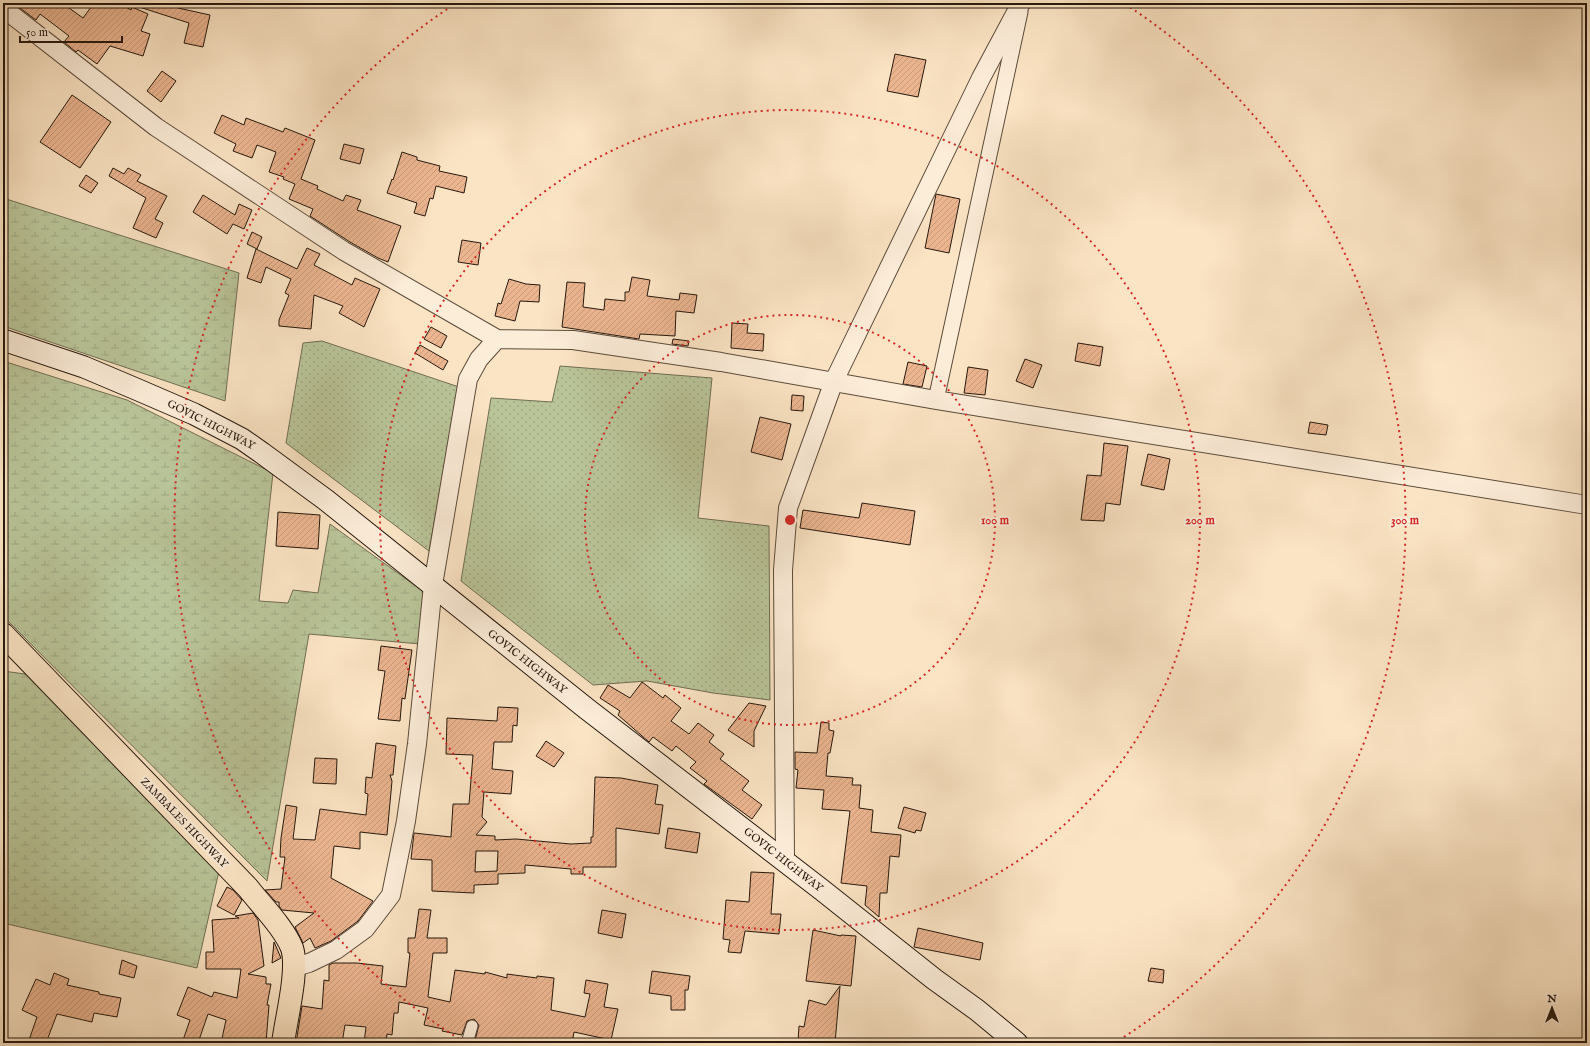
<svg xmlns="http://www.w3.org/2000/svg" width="1590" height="1046" font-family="'IM FELL English',serif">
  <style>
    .grass { fill: url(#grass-dots); stroke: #706e53 }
    .wetland { fill: url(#wetland-marsh); stroke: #706e53 }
    .building { fill: url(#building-hatch); stroke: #26180d; fill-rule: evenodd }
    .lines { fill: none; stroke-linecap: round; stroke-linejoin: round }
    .pedestrian-casing { stroke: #5b4b3b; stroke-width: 13 }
    .minor-casing { stroke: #5b4b3b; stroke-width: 17 }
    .tertiary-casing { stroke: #5b4b3b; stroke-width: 20 }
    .secondary-casing { stroke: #26180d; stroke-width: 23 }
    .primary-casing { stroke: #26180d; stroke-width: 24 }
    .pedestrian { stroke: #fcedd9; stroke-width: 11 }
    .minor { stroke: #fcedd9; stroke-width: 15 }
    .tertiary { stroke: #fcedd9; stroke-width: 18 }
    .secondary { stroke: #fcedd9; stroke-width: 21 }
    .primary { stroke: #fbe4c4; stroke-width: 22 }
    .ring { fill: none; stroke: #d62828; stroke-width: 2; stroke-dasharray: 2 4 }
    .labels { text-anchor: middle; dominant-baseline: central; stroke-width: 4; stroke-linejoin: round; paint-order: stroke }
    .street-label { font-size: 11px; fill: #26180d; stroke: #fcedd9 }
    .centre { fill: #d62828; stroke: #fcedd9; stroke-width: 2 }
    .ring-label { font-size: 12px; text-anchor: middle; font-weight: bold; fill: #d62828; stroke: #fcedd9; stroke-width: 4; stroke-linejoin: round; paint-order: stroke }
  </style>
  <defs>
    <pattern id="grass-dots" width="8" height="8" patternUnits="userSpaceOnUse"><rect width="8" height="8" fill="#b9c599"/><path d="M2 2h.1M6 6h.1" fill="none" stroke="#9fa883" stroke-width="1.8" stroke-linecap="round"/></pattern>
    <pattern id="wetland-marsh" width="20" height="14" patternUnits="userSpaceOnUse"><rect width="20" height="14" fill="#b9c599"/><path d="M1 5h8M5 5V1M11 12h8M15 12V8" fill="none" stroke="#9fa883"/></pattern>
    <pattern id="building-hatch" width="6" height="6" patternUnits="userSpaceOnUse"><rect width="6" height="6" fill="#ebb590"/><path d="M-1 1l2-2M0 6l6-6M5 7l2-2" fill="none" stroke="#c99b7b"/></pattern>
  </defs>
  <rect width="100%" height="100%" fill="#fbe4c4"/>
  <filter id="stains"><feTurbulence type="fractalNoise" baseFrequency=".005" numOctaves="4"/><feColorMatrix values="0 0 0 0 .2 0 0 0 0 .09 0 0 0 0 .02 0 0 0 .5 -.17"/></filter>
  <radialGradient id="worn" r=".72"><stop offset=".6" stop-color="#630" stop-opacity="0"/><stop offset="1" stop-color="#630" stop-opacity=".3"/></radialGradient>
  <path class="grass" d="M 322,341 L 459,387 L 429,551 L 286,443 L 303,343 Z
    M 560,366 L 712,378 L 698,518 L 769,526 L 770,700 L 713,693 L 647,681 L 593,685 L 461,581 L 491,398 L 552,402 Z"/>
  <path class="wetland" d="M 3,198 L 239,273 L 225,401 L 3,326 Z
    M 3,361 L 127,400 L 273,473 L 259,601 L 288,603 L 293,590 L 318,593 L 330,524 L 424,592 L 420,644 L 309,634 L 267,881 L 3,616 Z
    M 3,671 L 32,675 L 219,871 L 197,968 L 3,923 Z"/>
  <path class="building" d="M 24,3 L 62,3 L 83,18 L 94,3 L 119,3 L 131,10 L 132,7 L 148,14 L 141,31 L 150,34 L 143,56 L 110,46 L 97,64 L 78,50 L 76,52 L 64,42 L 69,36 L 40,14 L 36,20 L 20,8 Z
    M 134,3 L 180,3 L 178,8 L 210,15 L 203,47 L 184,43 L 189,23 L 133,5 Z
    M 895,54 L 926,60 L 918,97 L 887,91 Z
    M 162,71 L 176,81 L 161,102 L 147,91 Z
    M 72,95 L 111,122 L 80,168 L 40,142 Z
    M 222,115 L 244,125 L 246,118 L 283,132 L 285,128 L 315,140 L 301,179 L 318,186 L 317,189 L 343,201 L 346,195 L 361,200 L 357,210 L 401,226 L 388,262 L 378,258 L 350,242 L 310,216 L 313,209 L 289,199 L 295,184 L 283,179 L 284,177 L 269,172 L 276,152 L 257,145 L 252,158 L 233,151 L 236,144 L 214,133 Z
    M 344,144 L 364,149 L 360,164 L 340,159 Z
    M 402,152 L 417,157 L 417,160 L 440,166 L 439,171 L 467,177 L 464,193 L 436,186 L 433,199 L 430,198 L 425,216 L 414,213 L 417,203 L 387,193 L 392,179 L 393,180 Z
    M 113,168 L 124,174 L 128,168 L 141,175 L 137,181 L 167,196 L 155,219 L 163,223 L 156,238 L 133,228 L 146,198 L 109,176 Z
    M 86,175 L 98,183 L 91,193 L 79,186 Z
    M 936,194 L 960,199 L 949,253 L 925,248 Z
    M 203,195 L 235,215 L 239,204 L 252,210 L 244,229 L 233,224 L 227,234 L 193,212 Z
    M 252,232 L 262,237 L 257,249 L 247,244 Z
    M 462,240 L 481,243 L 478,265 L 458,262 Z
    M 307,248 L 320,254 L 314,265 L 352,285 L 355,278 L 380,289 L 364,327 L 339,313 L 343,306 L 314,295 L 311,329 L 279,326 L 279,320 L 289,295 L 285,293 L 291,279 L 266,267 L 261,283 L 247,278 L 256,249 L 297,269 Z
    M 632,277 L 650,280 L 647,296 L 679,300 L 680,293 L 697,295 L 694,313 L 676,311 L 675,336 L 640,334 L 639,339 L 562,327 L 567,282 L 585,283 L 583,307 L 604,310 L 605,299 L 625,301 L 625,292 L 629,292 Z
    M 509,279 L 526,284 L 540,285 L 539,302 L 520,301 L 515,321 L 495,316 L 498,303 L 501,304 Z
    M 732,323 L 748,324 L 747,333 L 764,334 L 763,351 L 731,348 Z
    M 431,327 L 447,336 L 441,348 L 424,339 Z
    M 673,339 L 689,341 L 688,346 L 672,344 Z
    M 1078,343 L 1103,347 L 1100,366 L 1075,361 Z
    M 420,345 L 448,361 L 443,370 L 415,353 Z
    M 1025,359 L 1042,365 L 1033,388 L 1016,381 Z
    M 908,362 L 927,366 L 922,387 L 903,384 Z
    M 968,367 L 988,370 L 985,395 L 964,393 Z
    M 792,395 L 804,396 L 803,411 L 791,410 Z
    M 760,417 L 791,424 L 782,460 L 751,452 Z
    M 1310,422 L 1328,425 L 1326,435 L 1308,433 Z
    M 1104,443 L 1128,446 L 1120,505 L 1106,503 L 1104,521 L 1081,520 L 1087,475 L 1101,476 Z
    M 1148,454 L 1170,459 L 1164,490 L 1141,485 Z
    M 862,503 L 915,511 L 910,545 L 800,528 L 803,510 L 859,518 Z
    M 278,512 L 320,515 L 318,549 L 276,546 Z
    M 381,646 L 412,650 L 405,699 L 402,698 L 400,721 L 378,719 L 385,671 L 378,670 Z
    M 642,682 L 663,698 L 665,695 L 681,708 L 671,721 L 689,734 L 698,723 L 714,735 L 709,742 L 724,754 L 720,759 L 749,781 L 742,790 L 762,805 L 752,819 L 704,784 L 707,781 L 690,768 L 696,762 L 676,746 L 672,751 L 653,737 L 649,742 L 618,715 L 620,711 L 600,698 L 608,685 L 630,698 Z
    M 749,703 L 766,706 L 754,731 L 754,747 L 728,730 Z
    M 498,707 L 518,708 L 517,726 L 513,725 L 512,742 L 494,742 L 492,769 L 513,771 L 511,794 L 484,792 L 482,817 L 487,822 L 476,835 L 495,836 L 495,840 L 516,839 L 571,844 L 591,843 L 591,837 L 593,837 L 595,777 L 621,778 L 658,785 L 655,804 L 663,805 L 659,834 L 616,828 L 616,867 L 583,867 L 583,874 L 571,874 L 571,869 L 525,865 L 525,873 L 498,874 L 498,884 L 474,885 L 474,893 L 432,891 L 432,860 L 411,859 L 414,833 L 451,837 L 453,804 L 469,804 L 473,755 L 446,754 L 447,718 L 497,721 ZM 476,851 L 498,851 L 497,871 L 475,872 Z
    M 821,722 L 829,723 L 829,730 L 834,731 L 830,753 L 828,753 L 826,776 L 853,778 L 852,785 L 861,785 L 859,808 L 873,810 L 871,832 L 901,835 L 899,857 L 890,856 L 887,893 L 880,893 L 879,917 L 865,905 L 867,886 L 841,883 L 850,811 L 822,809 L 824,790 L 796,788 L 798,770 L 795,769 L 795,752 L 817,753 Z
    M 546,741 L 564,753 L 554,767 L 536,756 Z
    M 376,743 L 396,746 L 393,775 L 390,775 L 392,781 L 387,835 L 360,832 L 360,849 L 334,846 L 331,878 L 373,901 L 358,921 L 331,941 L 315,948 L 310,938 L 303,943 L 295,927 L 314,913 L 282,910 L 279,906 L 279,902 L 276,902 L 265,890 L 281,889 L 285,857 L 280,857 L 281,838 L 286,805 L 297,807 L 293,839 L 315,840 L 320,809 L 366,815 L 368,794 L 365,793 L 366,777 L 372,778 Z
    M 315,758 L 337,759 L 336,784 L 313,783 Z
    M 904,807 L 926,813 L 921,831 L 916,830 L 915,833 L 898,828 Z
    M 668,828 L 700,833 L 697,853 L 665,848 Z
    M 751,872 L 774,873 L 771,914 L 781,914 L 779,934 L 745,931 L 741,953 L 728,952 L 730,940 L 723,939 L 726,900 L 749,902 Z
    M 227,887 L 233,890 L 242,900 L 234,915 L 217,906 Z
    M 419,909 L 431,910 L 427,938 L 447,938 L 447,953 L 433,953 L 428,997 L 450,1002 L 455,970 L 485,974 L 485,972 L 507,978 L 507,974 L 537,978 L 537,976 L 554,978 L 551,1010 L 585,1017 L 590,994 L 584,993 L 586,980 L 608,984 L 604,1007 L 618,1009 L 611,1040 L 574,1032 L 572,1043 L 512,1043 L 493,1040 L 493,1042 L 475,1040 L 479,1025 L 474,1019 L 467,1021 L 462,1035 L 442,1031 L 443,1029 L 424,1025 L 428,1008 L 399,1002 L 398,1013 L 394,1013 L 392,1035 L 387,1034 L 386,1043 L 364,1043 L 366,1027 L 345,1025 L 342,1043 L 296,1043 L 302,1006 L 322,1009 L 324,980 L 329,981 L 329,965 L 333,963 L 357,963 L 383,966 L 381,984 L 406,987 L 410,953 L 408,953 L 408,938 L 415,938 Z
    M 602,910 L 626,914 L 622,938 L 598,933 Z
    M 253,913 L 258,920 L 264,966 L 248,974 L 266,977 L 266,984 L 271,984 L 267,1005 L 269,1005 L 266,1043 L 221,1043 L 226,1020 L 208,1014 L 198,1043 L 182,1043 L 190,1020 L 177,1015 L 188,987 L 212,997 L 214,992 L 237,998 L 241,969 L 206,969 L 206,952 L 214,952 L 212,920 L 239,918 L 235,916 Z
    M 918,928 L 983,943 L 980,960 L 914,947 Z
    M 813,930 L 841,936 L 841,935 L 856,936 L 851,986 L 806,981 Z
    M 274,942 L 281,958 L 272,963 Z
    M 122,960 L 137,966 L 134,978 L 119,974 Z
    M 1151,968 L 1164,970 L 1163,983 L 1148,981 Z
    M 652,971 L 690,976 L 688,990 L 685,990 L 685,1010 L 671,1010 L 671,996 L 649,993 Z
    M 54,973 L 69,979 L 67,985 L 99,992 L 99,994 L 121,998 L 117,1017 L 94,1013 L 92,1022 L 57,1014 L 46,1043 L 28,1043 L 37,1017 L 22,1010 L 36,979 L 50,985 Z
    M 840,986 L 835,1043 L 798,1041 L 799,1026 L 804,1027 L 809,1000 L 826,1005 Z"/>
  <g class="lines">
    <g class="pedestrian-casing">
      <path id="pedestrian" d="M 467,1043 L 472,1026"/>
    </g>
    <g class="minor-casing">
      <path id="minor" d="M 936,400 L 1020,12"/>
    </g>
    <g class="tertiary-casing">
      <path id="tertiary" d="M 3,8 L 156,127 L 344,251 L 497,339 L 573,340 L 721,362 L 936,400 L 1587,505
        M 785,861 L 783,570 L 788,508 L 834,381 L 981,78 L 1021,3
        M 295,967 L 309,963 L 336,950 L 365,929 L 391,895 L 406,821 L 417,744 L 433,585 L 468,379 L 479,359 L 497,339"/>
    </g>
    <g class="secondary-casing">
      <path id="secondary" d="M 3,340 L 84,367 L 136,389 L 194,414 L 242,439 L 262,453 L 326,500 L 587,709 L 822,890 L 934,979 L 977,1010 L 1017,1043"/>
    </g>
    <g class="primary-casing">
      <path id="primary" d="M 3,634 L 248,888 C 262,906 284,928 292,948 C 299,970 286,1019 283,1043"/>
    </g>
    <use href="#pedestrian" class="pedestrian"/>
    <use href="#minor" class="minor"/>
    <use href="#tertiary" class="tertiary"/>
    <use href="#secondary" class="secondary"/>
    <use href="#primary" class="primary"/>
  </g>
  <g class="ring">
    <circle cx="790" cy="520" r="205"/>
    <circle cx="790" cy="520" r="410"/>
    <path d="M464 1042A615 615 0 0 1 455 4M1125 4A615 615 0 0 1 1116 1042"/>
  </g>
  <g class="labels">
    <g class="street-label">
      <text transform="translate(211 425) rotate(27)">GOVIC HIGHWAY</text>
      <text transform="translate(527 662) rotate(38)">GOVIC HIGHWAY</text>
      <text transform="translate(184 823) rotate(46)">ZAMBALES HIGHWAY</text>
      <text transform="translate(783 860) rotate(38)">GOVIC HIGHWAY</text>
    </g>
  </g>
  <circle cx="790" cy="520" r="6" class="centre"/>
  <g class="ring-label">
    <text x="995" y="524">100 m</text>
    <text x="1200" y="524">200 m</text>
    <text x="1405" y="524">300 m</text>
  </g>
  <rect width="1590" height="1046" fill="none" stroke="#fbe4c4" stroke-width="16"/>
  <rect x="4" y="4" width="1582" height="1038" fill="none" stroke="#26180d" stroke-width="2"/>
  <rect x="8" y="8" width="1574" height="1030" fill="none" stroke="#26180d"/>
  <g transform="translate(1552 1008)" stroke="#fcedd9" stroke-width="3" paint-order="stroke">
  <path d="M0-3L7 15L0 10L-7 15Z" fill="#26180d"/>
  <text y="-6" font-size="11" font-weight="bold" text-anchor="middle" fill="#26180d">N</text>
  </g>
  <path d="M20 36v6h102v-6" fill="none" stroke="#26180d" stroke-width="2"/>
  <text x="26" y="36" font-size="12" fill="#26180d" stroke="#fcedd9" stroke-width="3" paint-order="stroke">50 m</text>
  <rect width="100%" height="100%" filter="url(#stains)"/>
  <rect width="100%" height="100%" fill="url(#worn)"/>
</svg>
